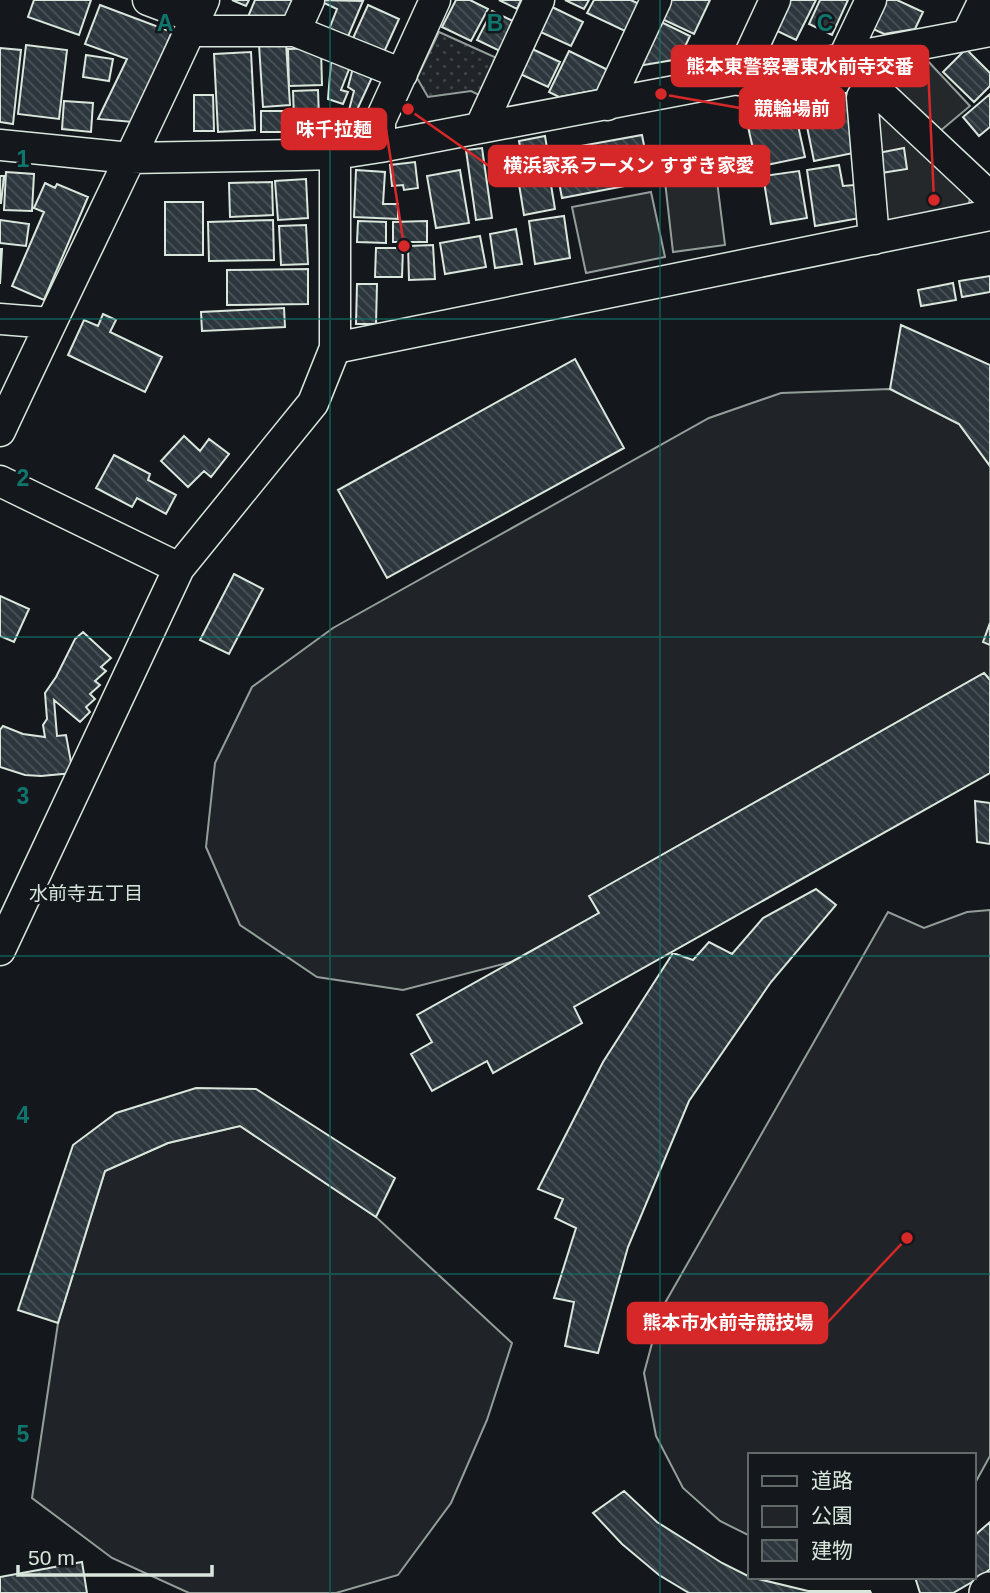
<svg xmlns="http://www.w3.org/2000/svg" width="990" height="1593" font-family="Helvetica,'Noto Sans JP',sans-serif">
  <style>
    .green { fill: #202428; stroke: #939e99; stroke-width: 2 }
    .park { fill: url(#park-dots); stroke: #939e99; stroke-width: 2 }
    .parking { fill: #24282b; stroke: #939e99; stroke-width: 2 }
    .building { fill: url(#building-back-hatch); stroke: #d8e6dc; stroke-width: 2 }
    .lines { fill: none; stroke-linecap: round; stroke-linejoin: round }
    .minor-casing { stroke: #d8e6dc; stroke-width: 33 }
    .major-casing { stroke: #d8e6dc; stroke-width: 40 }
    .minor { stroke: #14181c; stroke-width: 30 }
    .major { stroke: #14181c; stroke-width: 37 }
    .grid { fill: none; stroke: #0f766e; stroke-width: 2; stroke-opacity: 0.55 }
    .labels { text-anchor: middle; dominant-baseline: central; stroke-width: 5; stroke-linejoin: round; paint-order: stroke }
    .neighbourhood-label { font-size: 19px; fill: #d8e6dc; stroke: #14181c }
    .grid-label { font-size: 23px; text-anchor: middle; font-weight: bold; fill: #0f766e; stroke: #14181c; stroke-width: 5; stroke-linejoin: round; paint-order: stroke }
    .leader { fill: none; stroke: #d62828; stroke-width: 2.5 }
    .callout-dot { fill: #d62828; stroke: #14181c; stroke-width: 2.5 }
    .callout { fill: #d62828; stroke: #d62828; stroke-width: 2.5 }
    .callout-label { font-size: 19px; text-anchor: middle; font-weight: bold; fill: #fff }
  </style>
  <defs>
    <pattern id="park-dots" width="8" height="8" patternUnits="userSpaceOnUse" patternTransform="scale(1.75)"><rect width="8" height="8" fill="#202428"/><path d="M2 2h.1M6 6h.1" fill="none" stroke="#404447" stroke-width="1.8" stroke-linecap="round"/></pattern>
    <pattern id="building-back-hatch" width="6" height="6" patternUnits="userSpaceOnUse" patternTransform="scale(1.75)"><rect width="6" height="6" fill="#2c363c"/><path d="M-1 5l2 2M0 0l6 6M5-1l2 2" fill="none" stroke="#4a5358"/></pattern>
  </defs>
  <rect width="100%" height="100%" fill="#14181c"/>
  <path class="green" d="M 890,389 L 959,424 L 990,466 L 990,623 L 984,641 L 990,645 L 990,679 L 984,673 L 590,896 L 599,913 L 511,962 L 403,990 L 317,977 L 240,925 L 206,847 L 215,763 L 252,687 L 333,628 L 709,418 L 781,393 Z
    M 990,910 L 990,1456 L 974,1485 L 974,1455 L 750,1455 L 750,1536 L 720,1521 L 683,1488 L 656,1436 L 644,1373 L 661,1310 L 888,912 L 924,928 L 967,912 Z
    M 240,1126 L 376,1217 L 512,1343 L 487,1420 L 451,1503 L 398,1575 L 336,1593 L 189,1593 L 112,1558 L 32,1498 L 58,1323 L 105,1171 L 168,1143 Z"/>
  <path class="park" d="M 439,32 L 499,59 L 483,97 L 471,91 L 428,97 L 417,78 Z"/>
  <path class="parking" d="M 925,58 L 970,106 L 939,132 L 878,77 L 880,66 Z
    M 873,108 L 971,195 L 968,206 L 882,223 Z
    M 713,149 L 725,245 L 673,252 L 662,155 Z
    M 651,192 L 665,257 L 586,273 L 572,207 Z"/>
  <path class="building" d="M 34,0 L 91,0 L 79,35 L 28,17 Z
    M 232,0 L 249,0 L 246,6 Z
    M 255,0 L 298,0 L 288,24 L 245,24 Z
    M 318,0 L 363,1 L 347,39 L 328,32 L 337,9 Z
    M 456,0 L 470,0 L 488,9 L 471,41 L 442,27 Z
    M 499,0 L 521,0 L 517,9 Z
    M 565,0 L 589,0 L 584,9 Z
    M 594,0 L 631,0 L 639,4 L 625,31 L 587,13 Z
    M 669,0 L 710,0 L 694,34 L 660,18 Z
    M 782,0 L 816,0 L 796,40 L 769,27 Z
    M 820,0 L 848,0 L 832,35 L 809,24 Z
    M 884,0 L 897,0 L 923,12 L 915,29 L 884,34 L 871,28 Z
    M 546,4 L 583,22 L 571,46 L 534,29 Z
    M 100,5 L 172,32 L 133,122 L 98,119 L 127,59 L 85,44 Z
    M 368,5 L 399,19 L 380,61 L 349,47 Z
    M 492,11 L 517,23 L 502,52 L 477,40 Z
    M 659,21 L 690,36 L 679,59 L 638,66 Z
    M 286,43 L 290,105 L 263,107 L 259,45 Z
    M 26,45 L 67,50 L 59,119 L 18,114 Z
    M 692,46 L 731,56 L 731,65 L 679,74 Z
    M 528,47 L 560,62 L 548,87 L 516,72 Z
    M 0,48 L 21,50 L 13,124 L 0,122 Z
    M 321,48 L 322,85 L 289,86 L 288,49 Z
    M 966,49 L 990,73 L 990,86 L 974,102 L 943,72 Z
    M 332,50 L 353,59 L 341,90 L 348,92 L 343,104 L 328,99 Z
    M 569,51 L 608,70 L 598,90 L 559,97 L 549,92 Z
    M 251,52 L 255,130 L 218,132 L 214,54 Z
    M 86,55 L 113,59 L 109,81 L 83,77 Z
    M 355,60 L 375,71 L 356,112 L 349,110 L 354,91 L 348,87 Z
    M 318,90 L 319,118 L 294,119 L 293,91 Z
    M 846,93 L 858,152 L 814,161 L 802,102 Z
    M 990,94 L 990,127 L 979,136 L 963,117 Z
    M 194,95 L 213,95 L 214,131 L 194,131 Z
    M 64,101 L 93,103 L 91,132 L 62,129 Z
    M 793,103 L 805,157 L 757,167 L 745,113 Z
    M 261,111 L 292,111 L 292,132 L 261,132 Z
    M 642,135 L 651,181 L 562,198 L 553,151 Z
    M 545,136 L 549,160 L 523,164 L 519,141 Z
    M 482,148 L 492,218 L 476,220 L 466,150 Z
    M 904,148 L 907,169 L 881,173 L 878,153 Z
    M 415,162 L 418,188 L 404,190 L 403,185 L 392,186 L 390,165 Z
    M 839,165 L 843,186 L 854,185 L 860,218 L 815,226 L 807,170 Z
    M 548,167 L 555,209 L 524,215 L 517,172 Z
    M 356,170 L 385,172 L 383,204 L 398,204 L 398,219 L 354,217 Z
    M 460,170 L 469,223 L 436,228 L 427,176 Z
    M 799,171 L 807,218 L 771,224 L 763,176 Z
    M 6,172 L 34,174 L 32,211 L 4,210 Z
    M 0,176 L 4,176 L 1,203 L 0,203 Z
    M 306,179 L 308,218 L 278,220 L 275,181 Z
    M 272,182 L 273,215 L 230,217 L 229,183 Z
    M 45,183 L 55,188 L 57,184 L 88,197 L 44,300 L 12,286 L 44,212 L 34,208 Z
    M 165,202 L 203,202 L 203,255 L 165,255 Z
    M 564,216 L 570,258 L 535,264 L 529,221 Z
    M 0,220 L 29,224 L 26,246 L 0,243 Z
    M 273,220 L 274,260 L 209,261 L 208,222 Z
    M 358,221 L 386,222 L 386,243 L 357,242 Z
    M 427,221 L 427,242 L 393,242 L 393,222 Z
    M 306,225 L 308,264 L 281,265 L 279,226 Z
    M 516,229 L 522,264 L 495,268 L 490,234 Z
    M 480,236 L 486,267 L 445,274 L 440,243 Z
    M 433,245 L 435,279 L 409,280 L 408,246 Z
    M 376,248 L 403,248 L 402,277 L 375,277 Z
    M 0,249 L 2,249 L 0,284 Z
    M 308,269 L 308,304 L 227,305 L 227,270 Z
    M 990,276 L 990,292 L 962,297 L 959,281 Z
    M 953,283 L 956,300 L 921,306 L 918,290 Z
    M 357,284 L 377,284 L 376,324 L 356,324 Z
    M 284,308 L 285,327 L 202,331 L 201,312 Z
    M 103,314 L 116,320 L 110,332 L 162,357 L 145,392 L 68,355 L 84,320 L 98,326 Z
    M 901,325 L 990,365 L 990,466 L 959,424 L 890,389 Z
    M 575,359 L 624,448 L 387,578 L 338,490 Z
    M 184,436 L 200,451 L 209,439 L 229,454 L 211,477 L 204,471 L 188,487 L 161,461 Z
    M 114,455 L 150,474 L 148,480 L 176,495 L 166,514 L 137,498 L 132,507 L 96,488 Z
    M 234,574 L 263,589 L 229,654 L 200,640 Z
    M 0,596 L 29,609 L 14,642 L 0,636 Z
    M 990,623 L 990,645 L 983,642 Z
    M 83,632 L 111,658 L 101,667 L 106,671 L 95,681 L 100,685 L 90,694 L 95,699 L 86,707 L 90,712 L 80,722 L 54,700 L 57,736 L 66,735 L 73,773 L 41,776 L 25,775 L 0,767 L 0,730 L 3,726 L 23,734 L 45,737 L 43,725 L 47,719 L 45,693 L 56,677 L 75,639 Z
    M 984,673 L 990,680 L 990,773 L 574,1007 L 582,1023 L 493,1073 L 487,1061 L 432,1091 L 411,1054 L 432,1042 L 417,1015 L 599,913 L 589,896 Z
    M 975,801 L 990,803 L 990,844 L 977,842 Z
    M 816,889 L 836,905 L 771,982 L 689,1101 L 628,1247 L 598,1353 L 565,1346 L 574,1302 L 554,1298 L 576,1228 L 555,1218 L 563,1199 L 538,1189 L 603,1062 L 673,953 L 693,960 L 709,942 L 732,954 L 763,918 Z
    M 196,1088 L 256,1089 L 395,1178 L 376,1217 L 240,1126 L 168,1143 L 105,1171 L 58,1323 L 18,1310 L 73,1145 L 116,1113 Z
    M 624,1491 L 657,1522 L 722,1563 L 750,1577 L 808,1591 L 870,1591 L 871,1593 L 689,1593 L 659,1575 L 622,1544 L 593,1513 Z
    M 990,1522 L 990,1569 L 979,1578 L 953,1593 L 920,1593 L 915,1577 L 974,1577 L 974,1536 Z
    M 82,1562 L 87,1593 L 0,1593 L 0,1577 Z"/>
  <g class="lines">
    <g class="minor-casing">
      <path id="minor" d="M 148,0 L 196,18
        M 871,0 L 843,59 L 990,197
        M 190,31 L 295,31 L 309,0
        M 295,31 L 402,74
        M 967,35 L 984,0
        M 738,80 L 775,0
        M 870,86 L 862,97 L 874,239
        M 607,105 L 656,0
        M 480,128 L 539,0
        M 0,145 L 130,158 L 297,155 L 335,154 L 380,147 L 990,31
        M 380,147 L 380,121 L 435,0
        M 0,319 L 51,323
        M 335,348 L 990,215
        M 0,431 C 67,287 138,145 204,0
        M 0,481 L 179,568
        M 0,950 L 179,568 L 313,403 L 335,348 L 335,154"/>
    </g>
    <g class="major-casing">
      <path id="major" d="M 988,1593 L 990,1591"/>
    </g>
    <use href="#minor" class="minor"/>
    <use href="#major" class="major"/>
  </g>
  <path class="grid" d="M 330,0 L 330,1593M 660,0 L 660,1593M 0,319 L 990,319M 0,637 L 990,637M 0,956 L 990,956M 0,1274 L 990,1274"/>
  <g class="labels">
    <g class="neighbourhood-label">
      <text x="86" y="893">水前寺五丁目</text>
    </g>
  </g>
  <g class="grid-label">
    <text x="165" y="31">A</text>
    <text x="495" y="31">B</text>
    <text x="825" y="31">C</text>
    <text x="23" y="167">1</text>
    <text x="23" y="486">2</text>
    <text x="23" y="804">3</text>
    <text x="23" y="1123">4</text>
    <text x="23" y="1442">5</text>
  </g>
  <path class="leader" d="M934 200L928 66M661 94L740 108M404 246L386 129M408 109L489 166M907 1238L827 1323"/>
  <g class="callout-dot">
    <circle cx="934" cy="200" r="7"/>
    <circle cx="661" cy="94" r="7"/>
    <circle cx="404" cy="246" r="7"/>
    <circle cx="408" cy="109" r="7"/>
    <circle cx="907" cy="1238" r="7"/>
  </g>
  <g class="callout">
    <rect x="672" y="46" width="256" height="40" rx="7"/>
    <rect x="740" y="88" width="104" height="40" rx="7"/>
    <rect x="282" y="109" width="104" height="40" rx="7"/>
    <rect x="489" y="146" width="280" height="40" rx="7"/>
    <rect x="628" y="1303" width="199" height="40" rx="7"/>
  </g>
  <g class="callout-label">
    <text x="800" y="73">熊本東警察署東水前寺交番</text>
    <text x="792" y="115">競輪場前</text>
    <text x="334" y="136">味千拉麺</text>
    <text x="629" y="172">横浜家系ラーメン すずき家愛</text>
    <text x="728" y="1329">熊本市水前寺競技場</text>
  </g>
  <rect x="748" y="1453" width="228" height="126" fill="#14181c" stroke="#626a69" stroke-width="2"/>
  <rect x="762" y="1476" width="35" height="10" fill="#14181c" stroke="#626a69" stroke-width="2"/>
  <text x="811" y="1488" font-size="21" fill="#d8e6dc">道路</text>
  <rect x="762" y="1506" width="35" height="21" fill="#202428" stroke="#626a69" stroke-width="2"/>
  <text x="811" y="1523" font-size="21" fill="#d8e6dc">公園</text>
  <rect x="762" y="1540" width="35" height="21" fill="url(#building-back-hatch)" stroke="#626a69" stroke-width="2"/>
  <text x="811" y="1558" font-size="21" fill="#d8e6dc">建物</text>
  <path d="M18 1565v10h194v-10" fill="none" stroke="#d8e6dc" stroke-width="3.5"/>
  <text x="28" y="1565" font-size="21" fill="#d8e6dc" stroke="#14181c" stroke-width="5" paint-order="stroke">50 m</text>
</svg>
